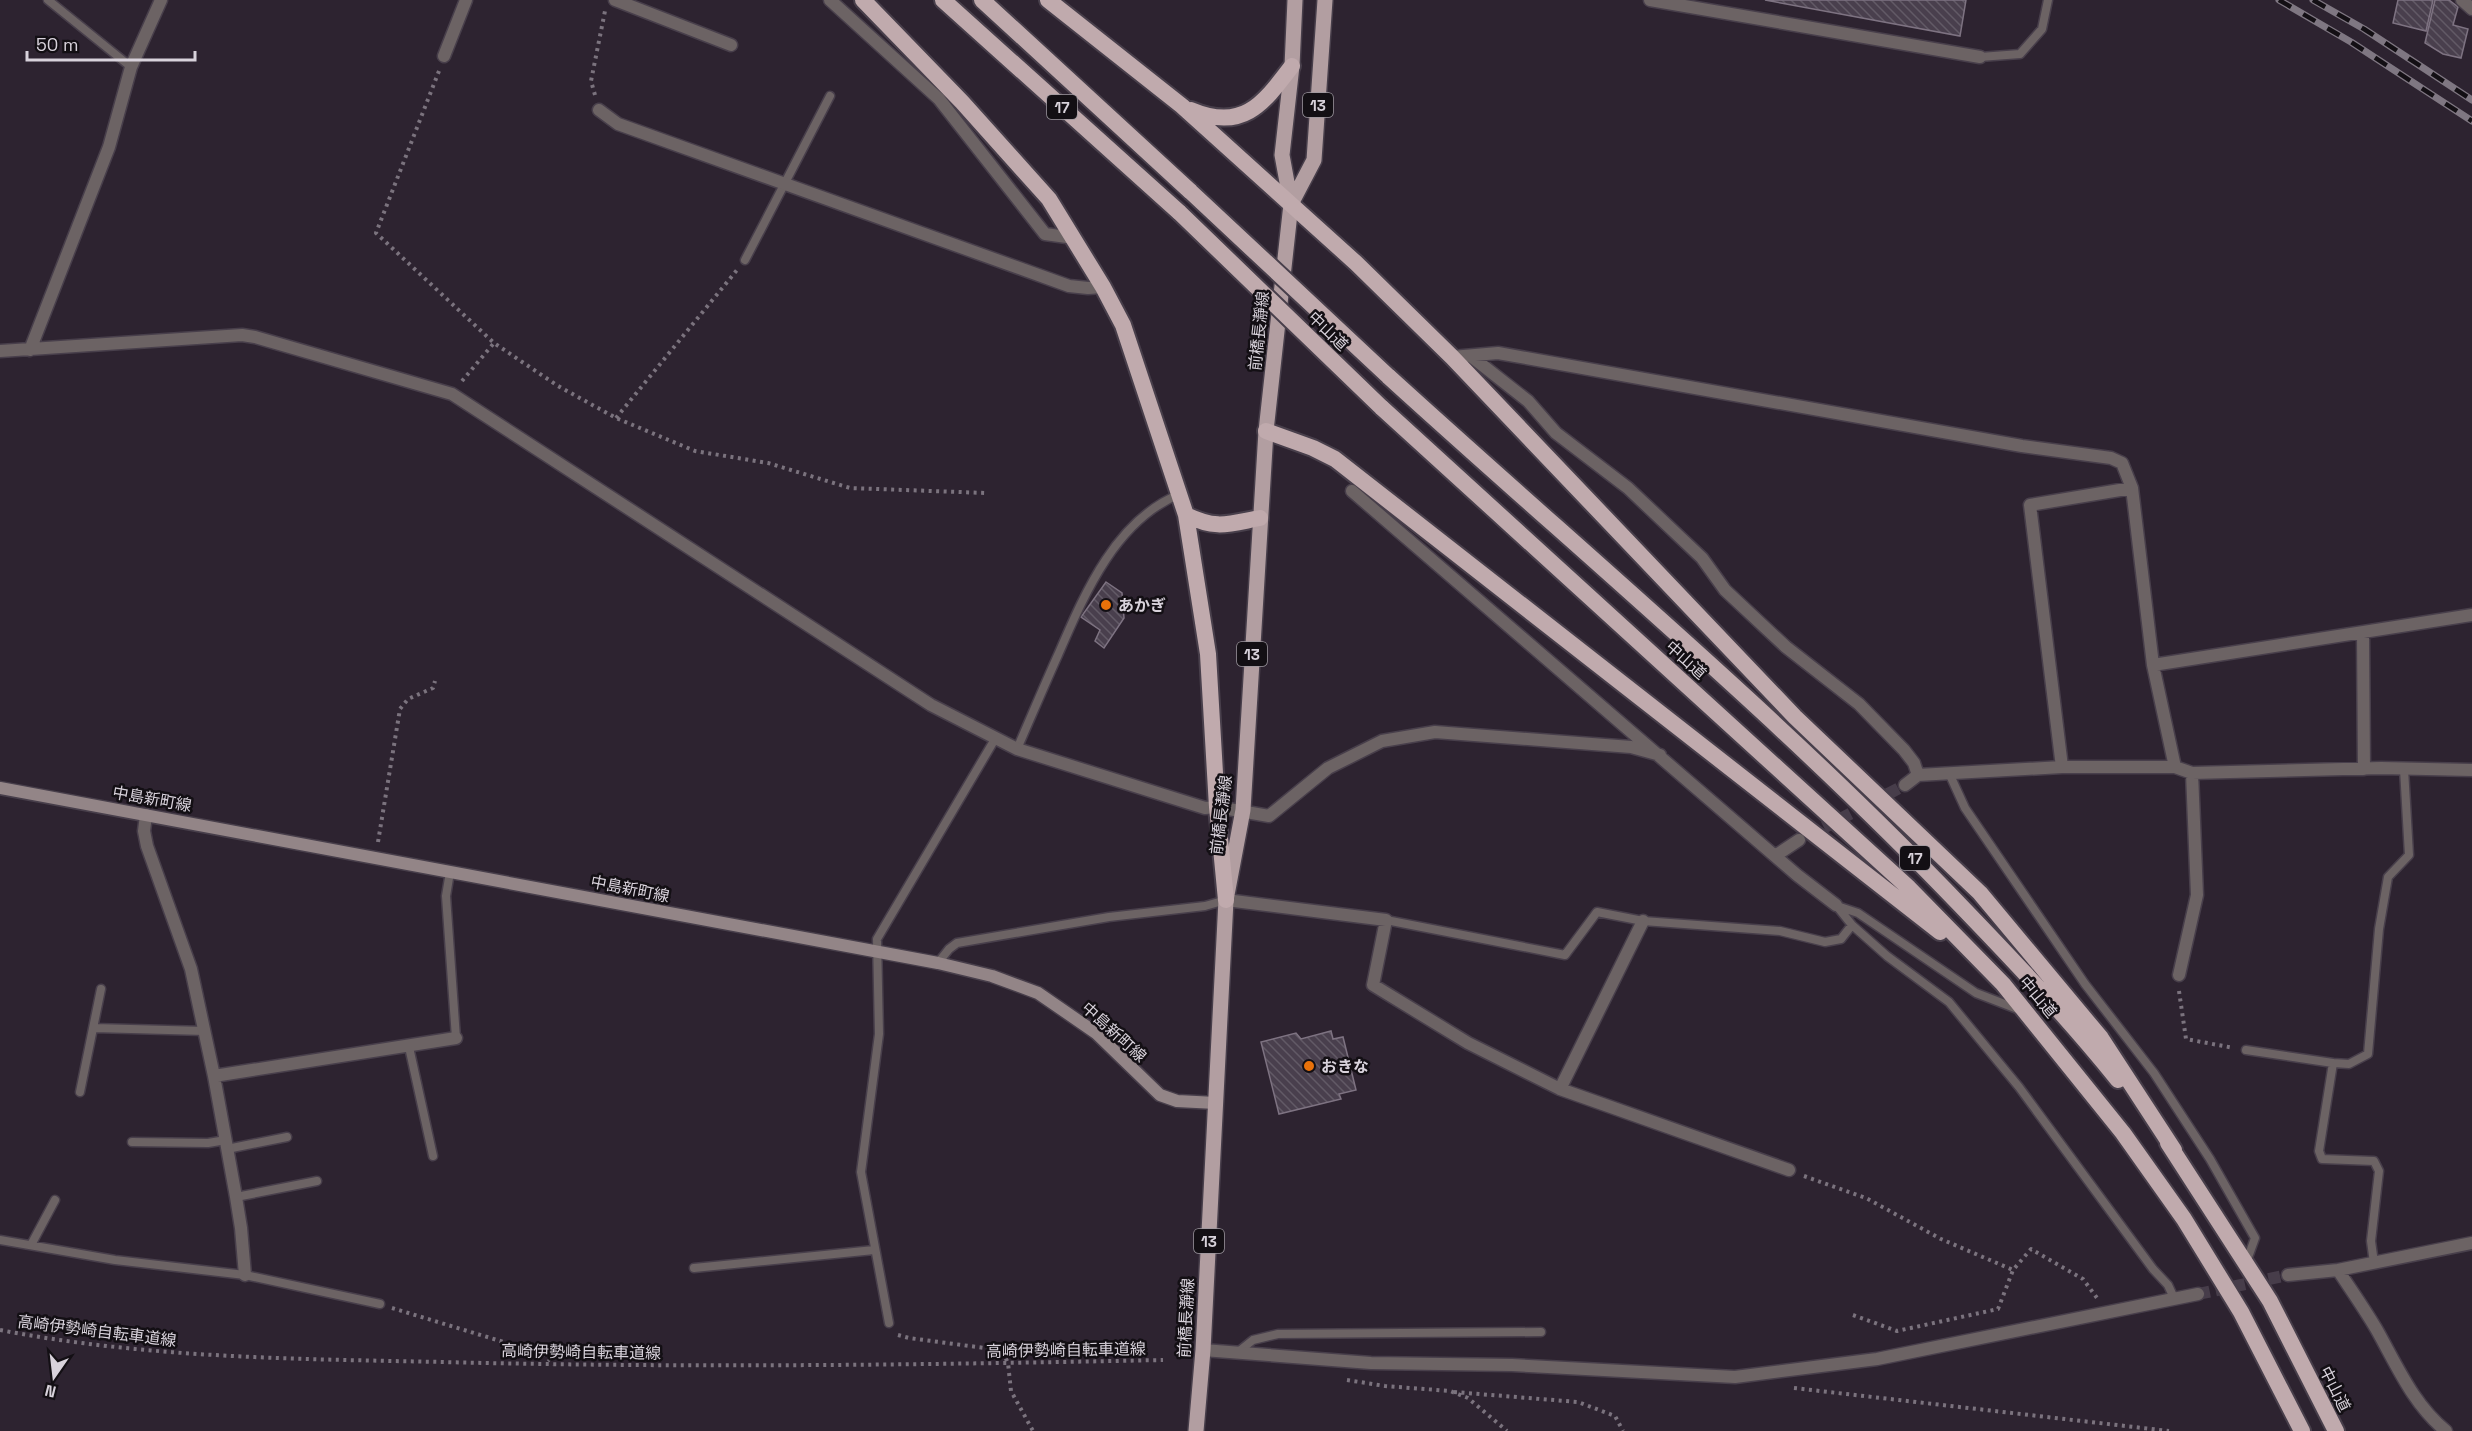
<svg xmlns="http://www.w3.org/2000/svg" width="2472" height="1431" font-family="'Space Grotesk','Noto Sans JP',sans-serif">
  <style>
    .building { fill: url(#building-back-hatch); stroke: #7e7382; stroke-width: 1.5 }
    .lines { fill: none; stroke-linecap: round; stroke-linejoin: round }
    .minor-tunnel { stroke: #473d4a; stroke-width: 12; stroke-dasharray: 12 6; stroke-linecap: butt }
    .service-casing { stroke: #483f4b; stroke-width: 11 }
    .minor-casing { stroke: #483f4b; stroke-width: 15 }
    .secondary-casing { stroke: #483f4b; stroke-width: 15 }
    .primary-casing { stroke: #483f4b; stroke-width: 18 }
    .trunk-casing { stroke: #483f4b; stroke-width: 20 }
    .path { stroke: #7b737e; stroke-width: 4; stroke-dasharray: 3 4.5; stroke-linecap: butt }
    .service { stroke: #6c6364; stroke-width: 8 }
    .minor { stroke: #6c6364; stroke-width: 12 }
    .secondary { stroke: #938587; stroke-width: 12 }
    .primary { stroke: #b29ea1; stroke-width: 15 }
    .trunk { stroke: #c0aaad; stroke-width: 16 }
    .rail-casing { stroke: #7f7782; stroke-width: 7 }
    .rail { stroke: #130f14; stroke-width: 4.5; stroke-dasharray: 14; stroke-linecap: butt }
    .trunk-bridge-casing { stroke: #483f4b; stroke-width: 20; stroke-linecap: butt }
    .trunk-bridge { stroke: #c0aaad; stroke-width: 16 }
    .food-dot { fill: #e8710a; stroke: #130f14; stroke-width: 2 }
    .labels { text-anchor: middle; dominant-baseline: central; stroke-width: 5; stroke-linejoin: round; paint-order: stroke }
    .shield { fill: #130f14; stroke: #9d989f; stroke-width: 1.5 }
    .shield-label { font-size: 15px; font-weight: bold; fill: #d8d2db }
    .street-label { font-size: 16px; fill: #d8d2db; stroke: #130f14 }
    .poi-label { font-size: 16px; font-weight: bold; fill: #d8d2db; stroke: #130f14; text-anchor: start }
  </style>
  <defs>
    <pattern id="building-back-hatch" width="6" height="6" patternUnits="userSpaceOnUse" patternTransform="scale(1.5)"><rect width="6" height="6" fill="#493f4d"/><path d="M-1 5l2 2M0 0l6 6M5-1l2 2" fill="none" stroke="#625a66"/></pattern>
  </defs>
  <rect width="100%" height="100%" fill="#2d2330"/>
  <path class="building" d="M 1765,0 L 1966,0 L 1960,36 Z
    M 2398,0 L 2433,0 L 2426,31 L 2393,23 Z
    M 2435,0 L 2449,0 L 2458,7 L 2453,25 L 2468,29 L 2461,58 L 2443,54 L 2425,43 Z
    M 1106,582 L 1122,593 L 1124,618 L 1104,648 L 1095,641 L 1100,630 L 1081,617 Z
    M 1331,1031 L 1333,1039 L 1343,1037 L 1356,1090 L 1339,1094 L 1341,1099 L 1279,1114 L 1261,1042 L 1296,1033 L 1301,1039 Z"/>
  <g class="lines">
    <path class="minor-tunnel" d="M 1808,836 L 1905,785
      M 2198,1294 L 2288,1275"/>
    <g class="service-casing">
      <path id="service" d="M 48,0 L 131,67
        M 1980,57 L 2020,54 L 2042,29 L 2048,0
        M 745,260 L 830,96
        M 1017,749 C 1031,717 1044,686 1058,655 C 1084,595 1115,520 1180,494
        M 1949,773 L 1965,808 L 2085,984 L 2154,1073 L 2210,1159 L 2255,1238 L 2246,1263
        M 450,872 L 446,896 L 456,1038
        M 1836,905 L 1852,925 L 1887,956 L 1949,1002 L 2019,1087 L 2153,1269 L 2168,1285 L 2174,1298
        M 1837,906 L 1858,913 L 1976,993 L 2020,1010
        M 1386,920 L 1565,955 L 1597,912 L 1643,921 L 1780,931 L 1825,942 L 1841,939 L 1852,925
        M 938,963 L 949,949 L 957,943 L 1109,917 L 1205,906 L 1226,900
        M 94,1028 L 205,1031
        M 409,1047 L 433,1156
        M 2246,1050 L 2333,1063 L 2319,1151 L 2322,1159 L 2374,1161 L 2379,1171 L 2371,1241 L 2374,1263
        M 2333,1063 L 2349,1064 L 2368,1054 L 2379,929 L 2388,877 L 2409,855 L 2404,769
        M 80,1092 L 101,989
        M 132,1142 L 208,1143 L 226,1140
        M 227,1149 L 287,1137
        M 236,1197 L 317,1181
        M 0,1240 L 115,1260 L 245,1275 L 380,1304
        M 31,1245 L 55,1200
        M 694,1268 L 874,1250
        M 889,1323 L 861,1172 L 879,1034 L 877,939 L 995,739
        M 1238,1352 L 1253,1340 L 1278,1334 L 1541,1332"/>
    </g>
    <g class="minor-casing">
      <path id="minor" d="M 615,0 L 731,45
        M 830,0 L 939,99 L 1045,234 L 1074,238
        M 1650,0 L 1980,57
        M 2462,0 L 2472,9
        M 444,56 L 466,0
        M 599,110 L 618,124 L 1069,286 L 1088,288 L 1103,287
        M 30,350 L 109,147 L 131,67 L 161,0
        M 0,351 L 242,335 L 255,337 L 452,394 L 931,705 L 1017,749 L 1205,808 L 1217,807 L 1269,816 L 1328,768 L 1382,741 L 1435,732 L 1631,747 L 1660,755
        M 1452,357 L 1498,353 L 2022,446 L 2111,458 L 2122,463 L 2132,488 L 2153,665 L 2175,767
        M 1472,357 L 1528,401 L 1556,433 L 1628,488 L 1702,558 L 1725,590 L 1786,647 L 1859,704 L 1904,750 L 1914,763 L 1918,775
        M 1352,491 L 1797,875 L 1836,905
        M 2363,633 L 2364,769
        M 2153,665 L 2472,615
        M 2062,767 L 2030,505 L 2132,488
        M 1905,785 L 1918,775 L 2062,767 L 2175,767 L 2192,773 L 2381,768 L 2472,770
        M 146,815 L 144,831 L 147,846 L 191,969 L 214,1076 L 236,1197 L 241,1228 L 245,1275
        M 1775,856 L 1799,840
        M 1226,900 L 1386,920 L 1373,985 L 1468,1043 L 1560,1089 L 1789,1170
        M 2179,975 L 2197,895 L 2192,773
        M 214,1076 L 456,1038
        M 1560,1089 L 1643,921
        M 2338,1270 C 2351,1290 2366,1311 2378,1332 C 2398,1368 2414,1405 2446,1431
        M 2288,1275 L 2338,1270 L 2472,1243
        M 1203,1350 L 1371,1363 L 1512,1365 L 1735,1377 L 1877,1359 L 2198,1294"/>
    </g>
    <g class="secondary-casing">
      <path id="secondary" d="M 0,788 L 938,963 L 992,976 L 1038,993 L 1096,1033 L 1160,1095 L 1177,1101 L 1216,1103"/>
    </g>
    <g class="primary-casing">
      <path id="primary" d="M 1291,204 L 1314,160 L 1325,0
        M 1196,1431 L 1203,1350 L 1226,900 L 1243,810 L 1266,431 L 1291,204 L 1282,155 L 1292,66 L 1295,0"/>
    </g>
    <g class="trunk-casing">
      <path id="trunk" d="M 863,0 L 962,102 L 1049,199 L 1103,287 L 1123,325 L 1186,515 C 1217,530 1228,524 1260,518
        M 943,0 L 1180,213
        M 982,0 L 1191,192
        M 1048,0 L 1182,106 L 1356,263 L 1452,357 L 1795,717 L 1980,893 L 2101,1038 L 2174,1150
        M 1191,110 C 1243,132 1263,104 1292,66
        M 1388,376 C 1580,551 1781,718 1961,906 C 2015,962 2069,1019 2118,1080
        M 1381,407 L 1909,888 L 2003,984 L 2123,1133 L 2184,1219 L 2241,1312 L 2302,1431
        M 1266,431 L 1313,448 L 1335,459 L 1940,932
        M 1186,515 L 1208,654 L 1217,807 L 1226,900
        M 2168,1143 L 2270,1301 L 2336,1431"/>
    </g>
    <path class="path" d="M 439,71 L 376,233 L 494,343 L 558,386 L 616,418 L 695,451 L 768,463 L 850,488 L 986,493
      M 595,95 L 591,81 L 605,11
      M 462,381 L 494,343
      M 616,418 L 737,270
      M 378,842 L 400,709 L 408,699 L 433,688 L 435,681
      M 2179,991 L 2186,1039 L 2234,1048
      M 1804,1176 L 1866,1198 L 1941,1239 L 2013,1270
      M 392,1308 L 543,1354 L 554,1364
      M 1853,1315 L 1897,1331 L 1998,1309 L 2013,1270 L 2031,1249 L 2083,1279 L 2097,1298
      M 0,1330 C 146,1358 295,1359 443,1362 C 683,1368 923,1365 1163,1360
      M 898,1335 L 909,1338 L 992,1349 L 1004,1355 L 1008,1363 L 1011,1391 L 1033,1431
      M 1347,1380 L 1385,1386 L 1450,1391 L 1468,1398 L 1507,1431
      M 1794,1388 L 2169,1431
      M 1454,1392 L 1578,1402 L 1615,1416 L 1623,1431"/>
    <use href="#service" class="service"/>
    <use href="#minor" class="minor"/>
    <use href="#secondary" class="secondary"/>
    <use href="#primary" class="primary"/>
    <use href="#trunk" class="trunk"/>
    <g class="rail-casing">
      <path id="rail" d="M 2279,0 L 2351,42 L 2472,121
        M 2313,0 L 2364,29 L 2472,100"/>
    </g>
    <use href="#rail" class="rail"/>
    <g class="trunk-bridge-casing">
      <path id="trunk-bridge" d="M 1191,192 L 1388,376
        M 1180,213 L 1381,407"/>
    </g>
    <use href="#trunk-bridge" class="trunk-bridge"/>
  </g>
  <g class="food-dot">
    <circle cx="1106" cy="605" r="6"/>
    <circle cx="1309" cy="1066" r="6"/>
  </g>
  <g class="labels">
    <g class="shield">
      <rect x="1303" y="93" width="30" height="24" rx="4.5"/>
      <rect x="1047" y="95" width="30" height="24" rx="4.5"/>
      <rect x="1237" y="642" width="30" height="24" rx="4.5"/>
      <rect x="1900" y="846" width="30" height="24" rx="4.5"/>
      <rect x="1194" y="1229" width="30" height="24" rx="4.5"/>
    </g>
    <g class="shield-label">
      <text x="1318" y="105">13</text>
      <text x="1062" y="107">17</text>
      <text x="1252" y="654">13</text>
      <text x="1915" y="858">17</text>
      <text x="1209" y="1241">13</text>
    </g>
    <g class="street-label">
      <text transform="translate(1259 331) rotate(-84)">前橋長瀞線</text>
      <text transform="translate(1328 331) rotate(44)">中山道</text>
      <text transform="translate(1686 660) rotate(42)">中山道</text>
      <text transform="translate(152 799) rotate(10)">中島新町線</text>
      <text transform="translate(1221 815) rotate(-83)">前橋長瀞線</text>
      <text transform="translate(630 889) rotate(11)">中島新町線</text>
      <text transform="translate(2038 997) rotate(50)">中山道</text>
      <text transform="translate(1114 1032) rotate(42)">中島新町線</text>
      <text transform="translate(1186 1318) rotate(-87)">前橋長瀞線</text>
      <text transform="translate(97 1331) rotate(7)">高崎伊勢崎自転車道線</text>
      <text transform="translate(1066 1350) rotate(-1)">高崎伊勢崎自転車道線</text>
      <text transform="translate(581 1352) rotate(1)">高崎伊勢崎自転車道線</text>
      <text transform="translate(2335 1389) rotate(63)">中山道</text>
    </g>
    <g class="poi-label">
      <text x="1118" y="605">あかぎ</text>
      <text x="1321" y="1066">おきな</text>
    </g>
  </g>
  <g transform="translate(54 1377) rotate(194)" stroke="#130f14" stroke-width="4.5" paint-order="stroke">
  <path d="M0-4.5L10 22L0 15L-10 22Z" fill="#d8d2db"/>
  <text y="-9" font-size="16" font-weight="bold" text-anchor="middle" fill="#d8d2db">N</text>
  </g>
  <path d="M27 51v9h168v-9" fill="none" stroke="#d8d2db" stroke-width="3"/>
  <text x="36" y="51" font-size="18" fill="#d8d2db" stroke="#130f14" stroke-width="4.5" paint-order="stroke">50 m</text>
</svg>
